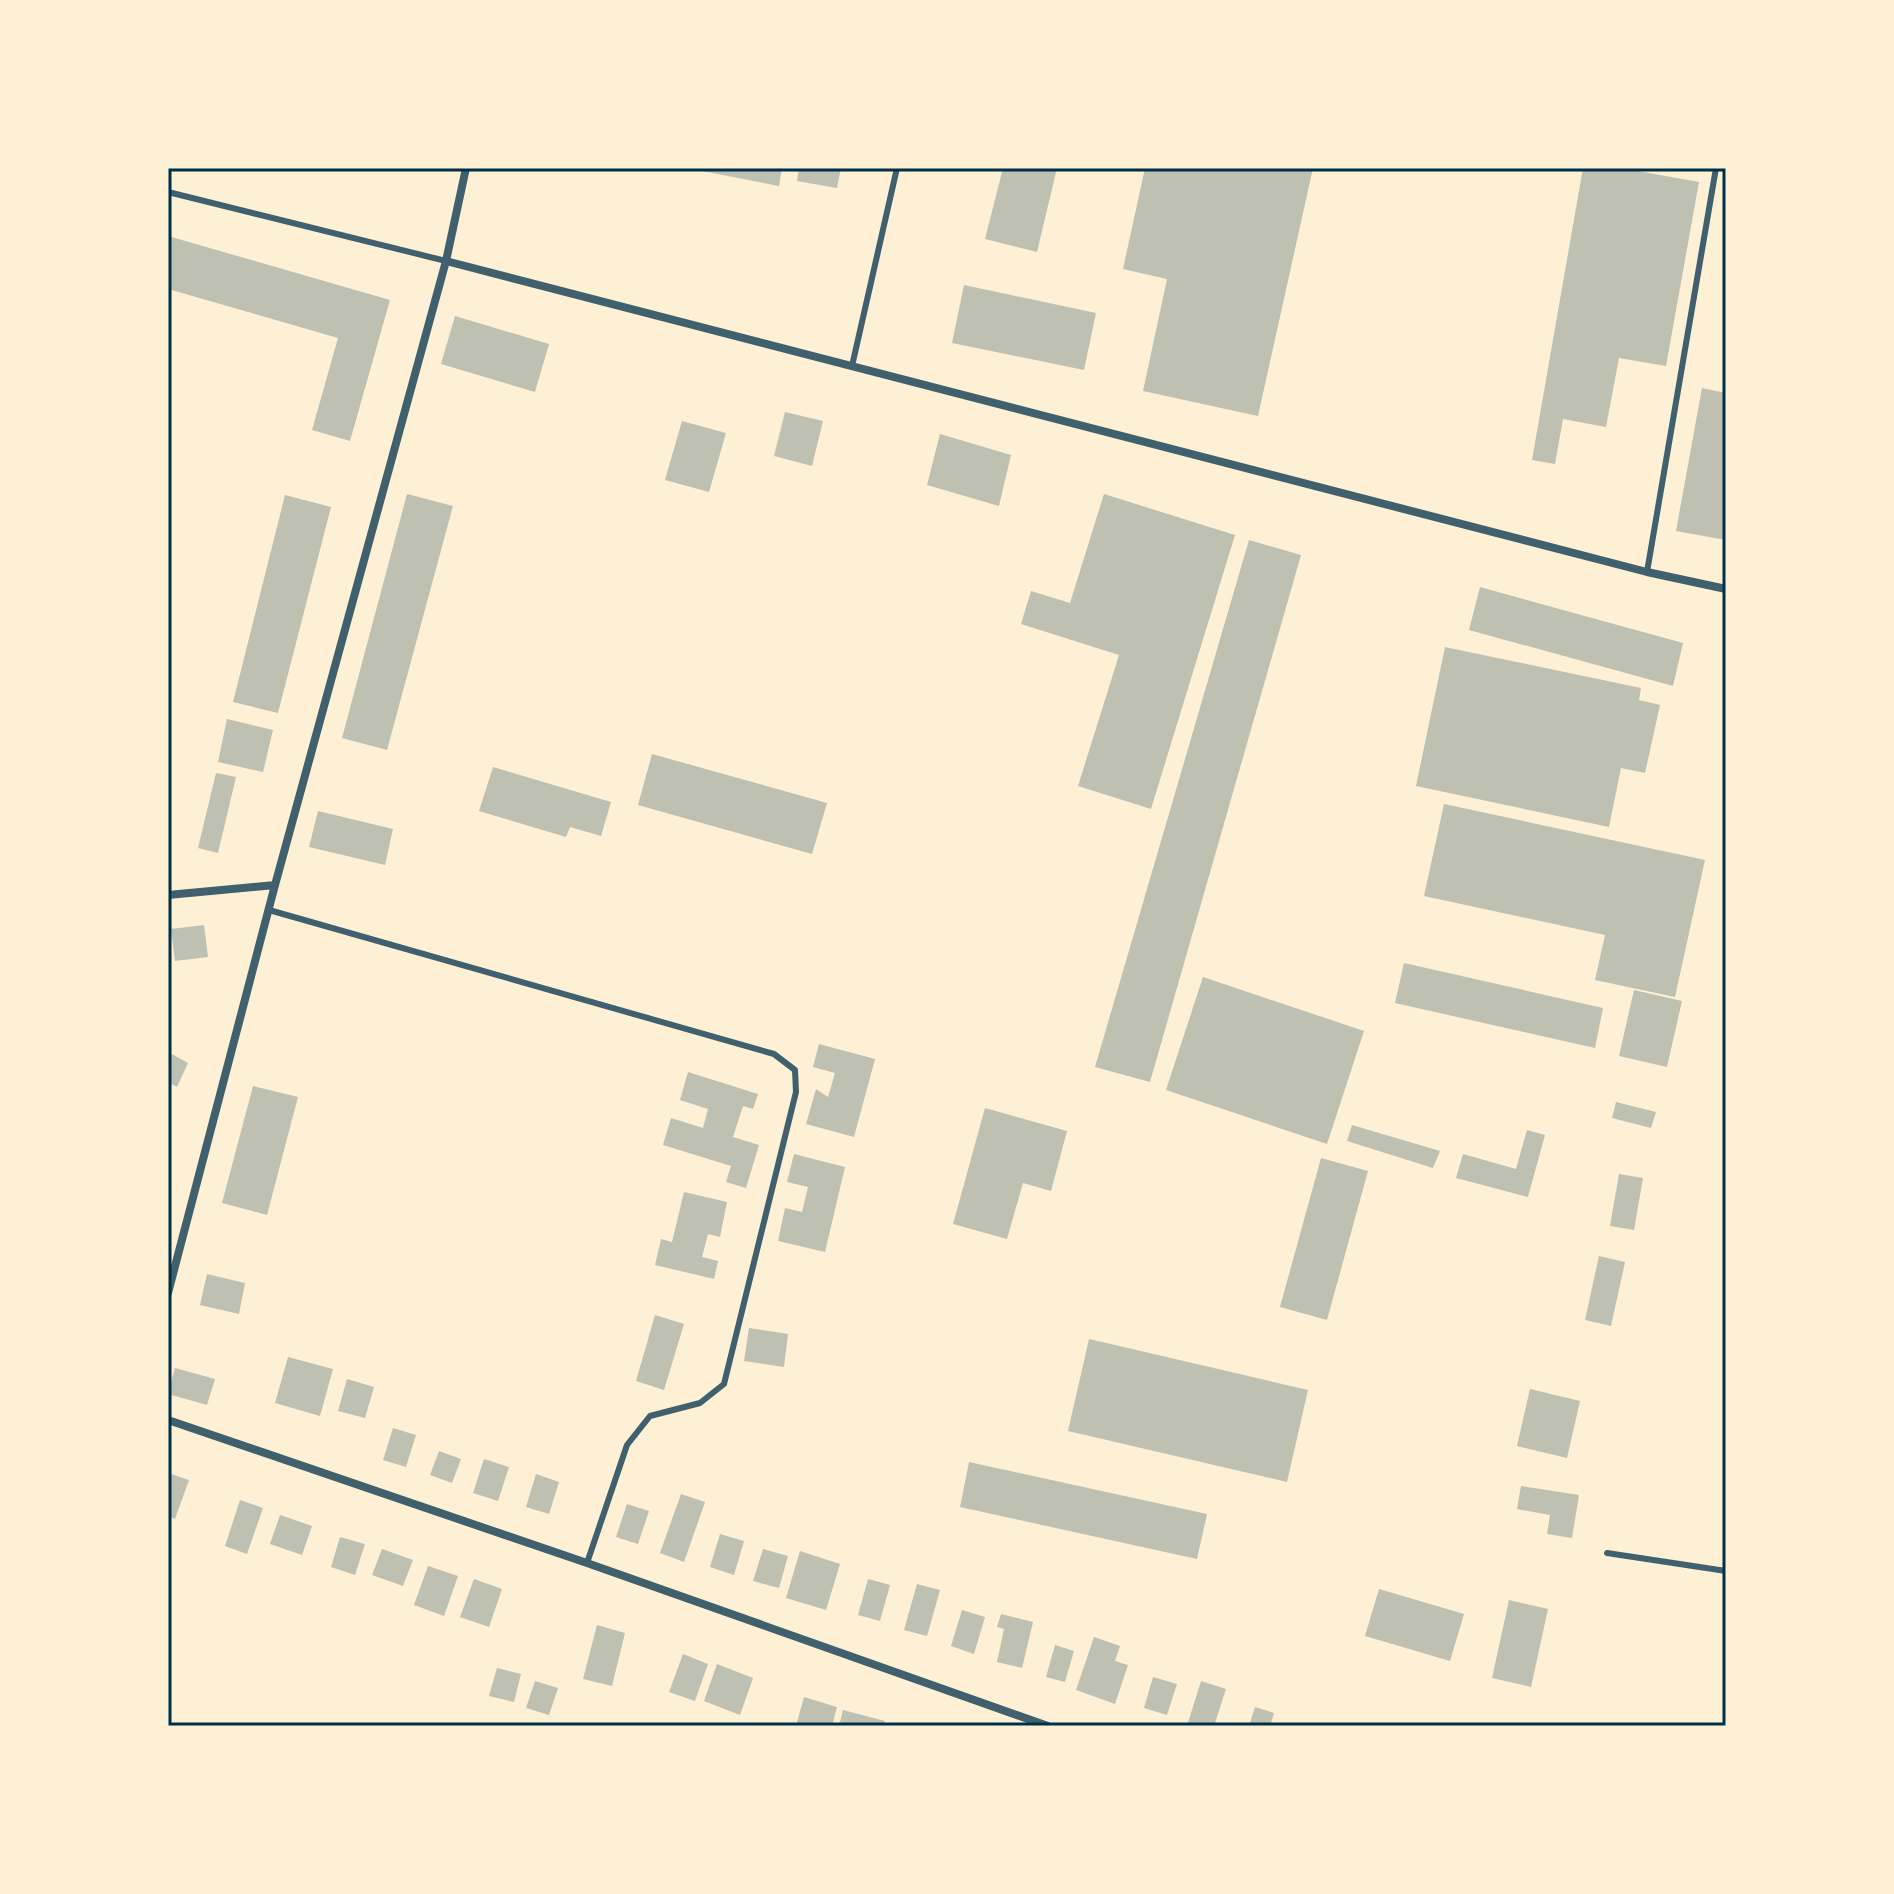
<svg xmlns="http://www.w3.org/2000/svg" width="1894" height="1894" font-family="Rubik,sans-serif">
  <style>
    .building { fill: #bec0b2 }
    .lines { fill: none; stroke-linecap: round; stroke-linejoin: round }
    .service { stroke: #3f606c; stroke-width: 6 }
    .minor { stroke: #3f606c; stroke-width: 8 }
    .neatline { fill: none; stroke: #003049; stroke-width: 3 }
  </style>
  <rect width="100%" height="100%" fill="#fdf0d5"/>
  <path class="building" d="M 692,168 L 782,168 L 779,186 L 692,169 Z
    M 799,168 L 841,168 L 837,188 L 797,181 Z
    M 1003,168 L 1057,168 L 1037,252 L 985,239 Z
    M 1145,168 L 1313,168 L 1258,416 L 1143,391 L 1167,279 L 1123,269 Z
    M 1583,168 L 1621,168 L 1699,182 L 1666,366 L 1619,358 L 1606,427 L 1563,419 L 1555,464 L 1532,460 Z
    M 168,236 L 390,300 L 350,441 L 312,430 L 338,338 L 168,289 Z
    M 964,285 L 1096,313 L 1084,370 L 952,343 Z
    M 455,316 L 549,344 L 535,392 L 441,364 Z
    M 1702,388 L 1726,393 L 1726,540 L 1676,531 Z
    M 785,412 L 823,421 L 812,466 L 774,456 Z
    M 682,421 L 726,433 L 709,492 L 665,480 Z
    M 940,434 L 1011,455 L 999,506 L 927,485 Z
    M 407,494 L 453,506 L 387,750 L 342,738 Z
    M 1104,494 L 1235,535 L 1151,809 L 1078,786 L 1119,655 L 1021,624 L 1031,591 L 1070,603 Z
    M 285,495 L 331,507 L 278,713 L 233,702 Z
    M 1249,540 L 1301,555 L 1150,1082 L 1095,1067 Z
    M 1480,587 L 1683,643 L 1673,686 L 1469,630 Z
    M 1445,647 L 1641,688 L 1639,700 L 1660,705 L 1645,773 L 1621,768 L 1609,827 L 1416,786 Z
    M 227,719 L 273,730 L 263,772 L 218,762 Z
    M 652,754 L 827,803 L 812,854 L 638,805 Z
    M 493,767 L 611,802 L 601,836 L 570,827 L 566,837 L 479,811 Z
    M 216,773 L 236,777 L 218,853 L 198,848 Z
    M 1444,804 L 1705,860 L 1675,997 L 1595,980 L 1605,935 L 1424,896 Z
    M 318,811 L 393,829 L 385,865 L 309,847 Z
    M 204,925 L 208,957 L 175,961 L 171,929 Z
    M 1404,963 L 1603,1008 L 1595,1048 L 1395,1003 Z
    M 1203,977 L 1364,1031 L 1327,1144 L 1166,1090 Z
    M 1634,990 L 1682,1001 L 1667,1067 L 1619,1056 Z
    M 819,1044 L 875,1059 L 854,1137 L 806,1124 L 816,1089 L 828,1097 L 835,1073 L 813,1067 Z
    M 172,1054 L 188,1063 L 177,1087 L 168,1082 L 168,1062 Z
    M 688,1072 L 758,1094 L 753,1109 L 743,1106 L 733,1137 L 759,1145 L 746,1188 L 726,1182 L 731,1166 L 663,1145 L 671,1118 L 703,1128 L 708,1109 L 680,1100 Z
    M 253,1086 L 298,1097 L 267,1215 L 222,1203 Z
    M 1616,1102 L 1656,1112 L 1651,1128 L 1612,1118 Z
    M 985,1108 L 1067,1131 L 1051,1191 L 1023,1183 L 1007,1239 L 953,1224 Z
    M 1352,1125 L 1440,1151 L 1433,1168 L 1347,1141 Z
    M 1527,1130 L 1545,1135 L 1528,1197 L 1456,1178 L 1463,1154 L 1516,1169 Z
    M 794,1154 L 845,1167 L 825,1252 L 778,1241 L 785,1208 L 802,1212 L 808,1187 L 787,1182 Z
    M 1321,1158 L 1368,1171 L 1327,1320 L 1280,1307 Z
    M 1619,1174 L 1643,1178 L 1634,1230 L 1610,1226 Z
    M 684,1192 L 727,1202 L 720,1237 L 708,1234 L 702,1257 L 718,1261 L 714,1279 L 655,1265 L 661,1239 L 672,1242 Z
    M 1599,1256 L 1625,1262 L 1611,1326 L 1585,1320 Z
    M 207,1274 L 245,1283 L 239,1314 L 200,1305 Z
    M 655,1315 L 684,1324 L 664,1390 L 636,1381 Z
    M 749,1328 L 788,1334 L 784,1367 L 744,1361 Z
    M 1089,1339 L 1308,1390 L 1287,1482 L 1068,1431 Z
    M 288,1357 L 333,1369 L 320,1416 L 275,1403 Z
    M 175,1368 L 215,1379 L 207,1405 L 168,1394 Z
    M 347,1379 L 374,1387 L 365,1418 L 338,1411 Z
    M 1530,1389 L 1580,1401 L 1567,1458 L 1517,1446 Z
    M 393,1428 L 416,1435 L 406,1467 L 383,1460 Z
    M 439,1451 L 461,1459 L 452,1483 L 430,1475 Z
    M 484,1459 L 509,1467 L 498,1501 L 473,1493 Z
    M 969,1462 L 1207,1514 L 1197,1559 L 960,1507 Z
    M 168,1473 L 189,1480 L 175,1519 L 168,1516 Z
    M 536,1474 L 559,1482 L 549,1514 L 526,1507 Z
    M 1521,1486 L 1579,1495 L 1572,1538 L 1547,1534 L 1550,1515 L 1517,1509 Z
    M 681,1494 L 705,1502 L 684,1562 L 660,1553 Z
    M 240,1500 L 263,1508 L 247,1554 L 225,1546 Z
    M 627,1504 L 649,1511 L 638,1544 L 616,1537 Z
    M 280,1515 L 312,1526 L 302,1555 L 270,1544 Z
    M 720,1534 L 744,1541 L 734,1575 L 710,1567 Z
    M 340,1537 L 365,1544 L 355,1575 L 331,1567 Z
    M 382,1549 L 413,1560 L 403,1586 L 372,1575 Z
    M 763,1549 L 788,1556 L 779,1588 L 753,1581 Z
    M 800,1551 L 840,1564 L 826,1610 L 786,1598 Z
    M 428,1566 L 458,1576 L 444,1616 L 414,1605 Z
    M 474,1579 L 502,1589 L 489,1627 L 460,1617 Z
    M 868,1579 L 890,1585 L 880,1621 L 858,1615 Z
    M 917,1584 L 940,1590 L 927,1636 L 904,1630 Z
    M 1379,1589 L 1464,1614 L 1450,1661 L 1365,1636 Z
    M 1509,1600 L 1548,1609 L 1531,1687 L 1492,1678 Z
    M 962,1610 L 985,1617 L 974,1654 L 951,1646 Z
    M 1001,1614 L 1033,1622 L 1022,1668 L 997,1662 L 1004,1629 L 997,1627 Z
    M 597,1625 L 625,1633 L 612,1686 L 583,1679 Z
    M 1094,1637 L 1120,1646 L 1115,1661 L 1128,1665 L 1115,1704 L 1076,1690 Z
    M 1055,1645 L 1074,1651 L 1065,1682 L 1046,1677 Z
    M 683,1654 L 708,1664 L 695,1701 L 669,1692 Z
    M 717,1664 L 753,1678 L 740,1715 L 704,1701 Z
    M 497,1668 L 521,1674 L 514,1702 L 489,1696 Z
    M 1153,1677 L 1177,1684 L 1167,1715 L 1144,1708 Z
    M 535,1681 L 558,1688 L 549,1715 L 526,1708 Z
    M 1201,1681 L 1226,1689 L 1214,1726 L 1187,1726 Z
    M 804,1697 L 837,1707 L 832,1726 L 796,1726 Z
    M 1255,1707 L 1274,1713 L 1270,1726 L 1249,1726 Z
    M 843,1710 L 885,1721 L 884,1726 L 839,1726 Z"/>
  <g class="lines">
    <path class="service" d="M 168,192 L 446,261
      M 852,366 L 897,168
      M 1647,572 L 1716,168
      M 269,910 L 774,1054 L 795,1070 L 796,1092 L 724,1384 L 700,1403 L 650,1416 L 627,1445 L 587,1563
      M 1607,1553 L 1726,1571"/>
    <path class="minor" d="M 446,261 L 1647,572 L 1726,589
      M 168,895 L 275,885
      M 168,1293 L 275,885 L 446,261 L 466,168
      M 168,1420 L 587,1563 L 1048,1726"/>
  </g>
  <rect width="1894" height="1894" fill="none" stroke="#fdf0d5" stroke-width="340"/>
  <rect x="170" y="170" width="1554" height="1554" class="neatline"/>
</svg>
